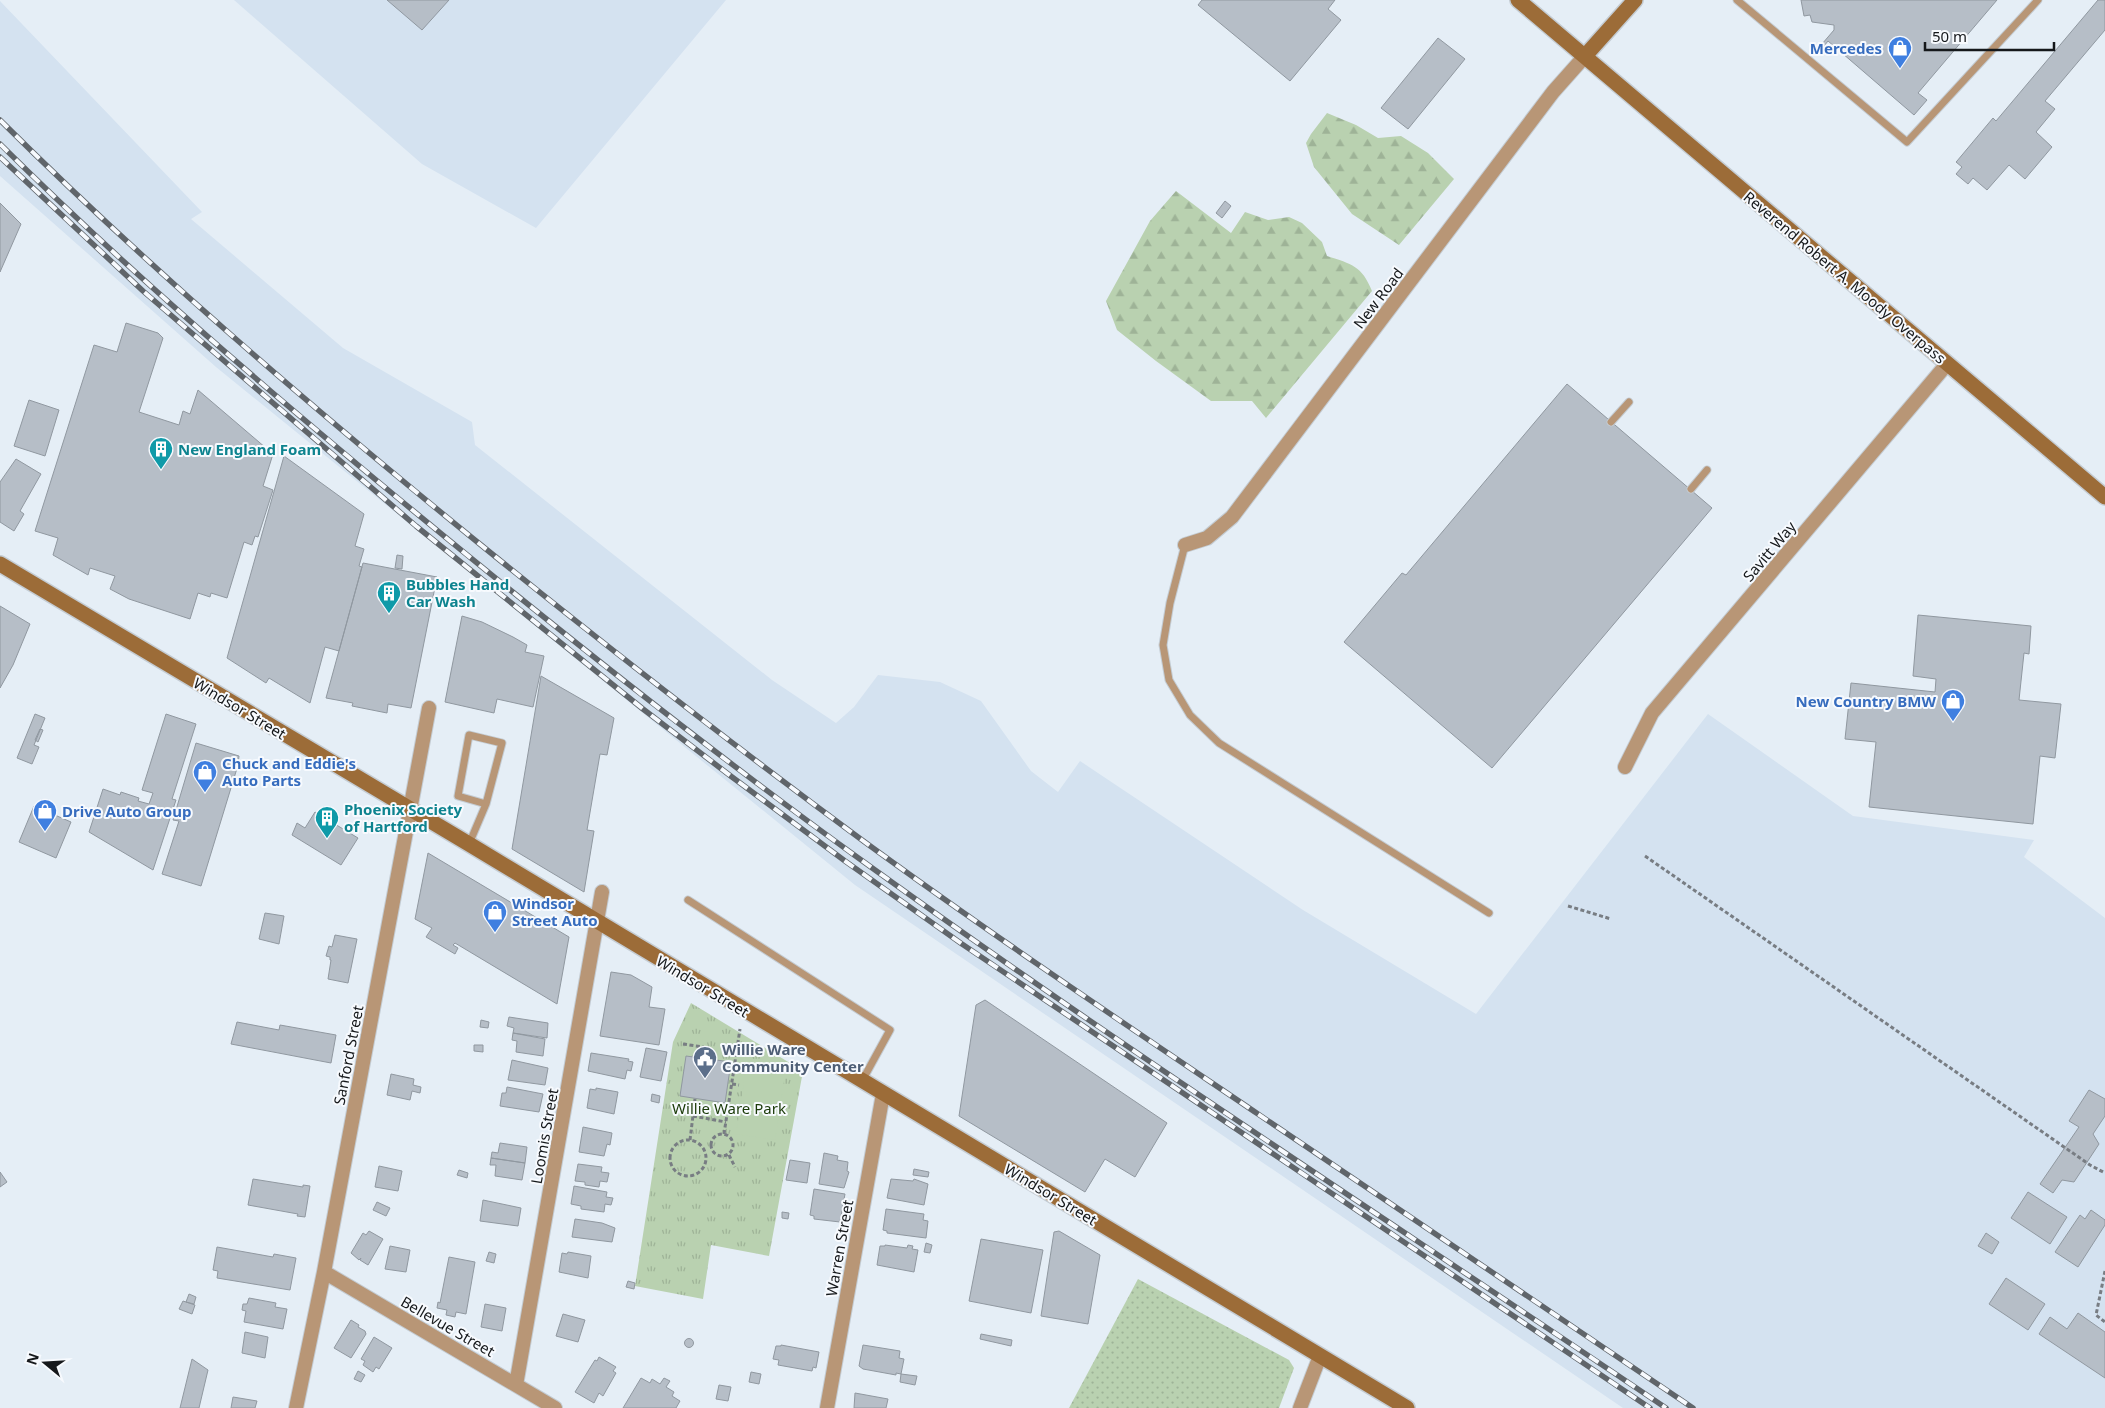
<svg xmlns="http://www.w3.org/2000/svg" width="2105" height="1408" font-family="'Noto Sans',sans-serif">
  <style>
    .built { fill: #d4e2f0 }
    .grass { fill: url(#grass-dots) }
    .forest { fill: url(#forest-firs) }
    .park { fill: url(#park-tufts) }
    .pitch { fill: #b9d1b0 }
    .building { fill: #b6bec7; stroke: #9098a0 }
    .lines { fill: none; stroke-linecap: round; stroke-linejoin: round }
    .lane-casing { stroke: #c4ccd3; stroke-width: 9 }
    .street-casing { stroke: #c4ccd3; stroke-width: 16 }
    .secondary-casing { stroke: #c4ccd3; stroke-width: 18 }
    .path { stroke: #787d83; stroke-width: 3; stroke-dasharray: 4 2.5; stroke-linecap: butt }
    .lane { stroke: #b89676; stroke-width: 7 }
    .street { stroke: #b89676; stroke-width: 14 }
    .secondary { stroke: #9c6c38; stroke-width: 15 }
    .rail-casing { stroke: #60656a; stroke-width: 5.5 }
    .rail { stroke: #f7fafe; stroke-width: 4; stroke-dasharray: 11; stroke-linecap: butt }
    .labels { text-anchor: middle; dominant-baseline: central; stroke-width: 4; stroke-linejoin: round; paint-order: stroke }
    .shop-label { font-size: 15px; font-weight: bold; fill: #366cbe; stroke: #f7fafe; text-anchor: start }
    .street-label { font-size: 15px; fill: #15181b; stroke: #f7fafe }
    .culture-label { font-size: 15px; font-weight: bold; fill: #0d838f; stroke: #f7fafe; text-anchor: start }
    .service-label { font-size: 15px; font-weight: bold; fill: #4e5e75; stroke: #f7fafe; text-anchor: start }
    .park-label { font-size: 15px; fill: #1a3a08; stroke: #f7fafe }
  </style>
  <defs>
    <pattern id="grass-dots" width="8" height="8" patternUnits="userSpaceOnUse" patternTransform="scale(1.25)"><rect width="8" height="8" fill="#b9d1b0"/><path d="M2 2h.1M6 6h.1" fill="none" stroke="#9eb397" stroke-width="1.8" stroke-linecap="round"/></pattern>
    <pattern id="forest-firs" width="22" height="20" patternUnits="userSpaceOnUse" patternTransform="scale(1.25)"><rect width="22" height="20" fill="#b9d1b0"/><path d="M5 1l3.5 6h-7zM16 11l3.5 6h-7z" fill="#9eb397"/></pattern>
    <pattern id="park-tufts" width="24" height="20" patternUnits="userSpaceOnUse" patternTransform="scale(1.25)"><rect width="24" height="20" fill="#b9d1b0"/><path d="M3 7l-1-3M5 7V3M7 7l1-3M15 17l-1-3M17 17v-4M19 17l1-3" fill="none" stroke="#9eb397"/></pattern>
  </defs>
  <rect width="100%" height="100%" fill="#e5eef6"/>
  <path class="built" d="M 234,0 L 726,0 L 536,228 L 422,164 Z
    M 0,1 L 202,212 L 191,219 L 343,348 L 472,422 L 475,445 L 772,680 L 836,723 L 854,707 L 878,675 L 940,682 L 981,701 L 1031,771 L 1058,792 L 1080,761 L 1303,910 L 1476,1014 L 1708,714 L 1853,816 L 2034,840 L 2024,857 L 2105,918 L 2105,1408 L 1623,1408 L 855,885 L 216,367 L 0,176 Z"/>
  <path class="grass" d="M 1138,1279 L 1289,1360 L 1294,1368 L 1279,1408 L 1069,1408 Z"/>
  <path class="forest" d="M 1327,113 L 1356,125 L 1378,138 L 1401,136 L 1428,153 L 1454,179 L 1399,245 L 1352,214 L 1314,167 L 1306,143 L 1311,134 Z
    M 1176,191 L 1231,233 L 1245,212 L 1268,220 L 1289,217 L 1302,223 L 1322,242 L 1327,256 C 1352,264 1362,266 1372,291 L 1266,418 L 1252,401 L 1211,401 L 1156,361 L 1117,330 L 1106,301 L 1150,221 Z"/>
  <path class="park" d="M 691,1003 L 803,1071 L 769,1256 L 711,1245 L 703,1299 L 635,1286 L 673,1042 Z"/>
  <path class="pitch" d="M 746,1069 L 785,1075 L 775,1140 L 736,1134 Z"/>
  <path class="building" d="M 387,0 L 449,0 L 422,30 Z
    M 1202,0 L 1335,0 L 1328,9 L 1341,20 L 1290,81 L 1198,5 Z
    M 1801,0 L 1997,0 L 1918,93 L 1927,100 L 1914,115 L 1828,41 L 1824,46 L 1822,44 L 1834,30 L 1834,25 L 1812,22 L 1810,15 L 1804,16 Z
    M 2098,0 L 2105,0 L 2105,30 L 2045,101 L 2055,109 L 2036,132 L 2052,147 L 2025,179 L 2009,165 L 1987,190 L 1973,178 L 1968,184 L 1956,174 L 1962,167 L 1956,162 L 1957,161 L 1993,118 L 1996,121 Z
    M 1438,38 L 1465,59 L 1408,129 L 1381,108 Z
    M 1225,201 L 1231,206 L 1222,218 L 1216,213 Z
    M 0,203 L 21,224 L 0,272 Z
    M 126,323 L 158,333 L 163,338 L 139,412 L 179,425 L 183,411 L 190,414 L 198,390 L 273,454 L 263,486 L 273,490 L 258,537 L 255,536 L 252,545 L 244,542 L 227,598 L 211,593 L 210,597 L 198,593 L 190,619 L 129,599 L 110,589 L 115,576 L 90,568 L 88,575 L 53,555 L 58,538 L 35,531 L 94,345 L 117,352 Z
    M 1567,384 L 1712,508 L 1492,768 L 1344,642 L 1402,573 L 1406,575 Z
    M 29,400 L 59,410 L 45,456 L 14,446 Z
    M 284,456 L 364,514 L 355,546 L 364,549 L 359,566 L 362,567 L 339,651 L 325,647 L 310,703 L 269,678 L 266,683 L 227,658 Z
    M 16,459 L 41,474 L 20,511 L 24,514 L 14,531 L 0,522 L 0,482 Z
    M 397,555 L 403,556 L 402,569 L 395,568 Z
    M 363,563 L 437,577 L 411,708 L 388,704 L 387,713 L 352,706 L 353,703 L 326,698 Z
    M 0,606 L 30,624 L 13,665 L 0,688 Z
    M 1918,615 L 2031,626 L 2029,654 L 2024,653 L 2019,700 L 2061,704 L 2055,758 L 2040,756 L 2033,824 L 1869,807 L 1876,742 L 1845,739 L 1851,683 L 1935,692 L 1936,679 L 1913,676 Z
    M 462,616 L 482,622 L 513,637 L 527,645 L 525,652 L 544,656 L 533,707 L 497,699 L 494,713 L 445,702 Z
    M 541,676 L 614,718 L 607,755 L 600,754 L 587,830 L 594,831 L 584,892 L 512,849 Z
    M 35,714 L 45,718 L 34,745 L 39,747 L 32,764 L 17,758 Z
    M 166,714 L 196,724 L 172,799 L 176,800 L 153,870 L 89,832 L 103,789 L 120,795 L 121,792 L 139,798 L 138,801 L 149,804 L 153,793 L 142,790 Z
    M 40,729 L 43,730 L 38,742 L 35,740 Z
    M 196,743 L 239,756 L 238,765 L 201,886 L 162,874 L 179,821 L 173,820 Z
    M 34,806 L 71,822 L 56,858 L 19,842 Z
    M 315,812 L 358,838 L 341,865 L 292,835 L 297,823 L 305,828 Z
    M 428,853 L 569,937 L 557,1004 L 455,943 L 453,945 L 458,948 L 455,954 L 426,937 L 432,928 L 415,919 Z
    M 265,913 L 284,916 L 279,944 L 259,939 Z
    M 335,935 L 357,939 L 348,983 L 328,979 L 331,960 L 330,960 L 330,957 L 326,956 L 329,946 L 332,947 Z
    M 611,972 L 631,975 L 652,987 L 649,1007 L 665,1009 L 659,1045 L 600,1036 Z
    M 985,1000 L 1167,1123 L 1135,1177 L 1105,1159 L 1085,1192 L 959,1116 L 976,1005 Z
    M 509,1017 L 548,1023 L 547,1038 L 513,1033 L 514,1028 L 507,1026 Z
    M 481,1020 L 489,1022 L 488,1028 L 480,1027 Z
    M 237,1022 L 279,1030 L 280,1025 L 336,1035 L 331,1063 L 231,1044 Z
    M 513,1033 L 545,1039 L 543,1056 L 516,1052 L 517,1041 L 512,1040 Z
    M 474,1045 L 483,1045 L 483,1052 L 474,1051 Z
    M 646,1048 L 667,1052 L 661,1081 L 640,1077 Z
    M 591,1053 L 629,1059 L 628,1061 L 633,1062 L 631,1071 L 627,1070 L 625,1079 L 588,1071 Z
    M 686,1056 L 731,1062 L 725,1103 L 680,1096 Z
    M 512,1060 L 548,1068 L 545,1085 L 508,1080 Z
    M 391,1074 L 414,1079 L 413,1085 L 421,1087 L 420,1093 L 412,1091 L 410,1100 L 387,1095 Z
    M 507,1087 L 543,1094 L 539,1112 L 500,1106 L 502,1093 L 506,1093 Z
    M 596,1088 L 618,1092 L 614,1114 L 587,1108 L 590,1089 L 596,1090 Z
    M 2089,1090 L 2105,1099 L 2105,1116 L 2093,1134 L 2099,1144 L 2074,1182 L 2062,1180 L 2053,1193 L 2040,1184 L 2079,1127 L 2069,1121 Z
    M 652,1094 L 660,1096 L 659,1103 L 651,1101 Z
    M 583,1127 L 612,1133 L 610,1145 L 607,1144 L 604,1156 L 579,1152 Z
    M 500,1143 L 527,1147 L 525,1163 L 491,1158 L 492,1152 L 498,1153 Z
    M 824,1153 L 838,1156 L 837,1160 L 848,1162 L 847,1171 L 849,1172 L 844,1188 L 819,1184 Z
    M 491,1158 L 525,1163 L 522,1180 L 495,1176 L 496,1165 L 490,1165 Z
    M 790,1160 L 810,1163 L 807,1183 L 786,1180 Z
    M 578,1164 L 602,1167 L 601,1172 L 609,1173 L 607,1182 L 600,1181 L 599,1187 L 585,1185 L 585,1182 L 575,1181 Z
    M 379,1166 L 402,1171 L 398,1191 L 375,1187 Z
    M 914,1169 L 929,1172 L 928,1177 L 913,1175 Z
    M 459,1170 L 468,1173 L 467,1178 L 457,1175 Z
    M 0,1172 L 7,1182 L 0,1187 Z
    M 253,1179 L 303,1187 L 303,1185 L 310,1186 L 305,1217 L 297,1216 L 298,1214 L 248,1205 Z
    M 891,1179 L 913,1181 L 914,1179 L 928,1184 L 924,1205 L 887,1198 Z
    M 574,1186 L 607,1192 L 606,1197 L 613,1198 L 611,1205 L 605,1204 L 604,1212 L 581,1209 L 581,1206 L 571,1204 Z
    M 814,1189 L 845,1194 L 840,1222 L 814,1219 L 814,1216 L 810,1215 Z
    M 2028,1192 L 2067,1217 L 2050,1244 L 2011,1218 Z
    M 483,1200 L 521,1208 L 518,1226 L 480,1221 Z
    M 377,1202 L 390,1208 L 386,1216 L 373,1210 Z
    M 886,1209 L 924,1214 L 923,1220 L 928,1221 L 926,1238 L 887,1233 L 887,1231 L 883,1230 Z
    M 2091,1210 L 2105,1220 L 2105,1225 L 2078,1267 L 2055,1252 L 2080,1215 L 2085,1219 Z
    M 782,1212 L 789,1213 L 788,1219 L 782,1218 Z
    M 575,1219 L 602,1223 L 615,1228 L 612,1242 L 572,1237 Z
    M 369,1231 L 383,1239 L 368,1265 L 360,1260 L 361,1258 L 359,1260 L 351,1253 L 363,1233 L 366,1235 Z
    M 1059,1231 L 1100,1255 L 1088,1324 L 1041,1316 L 1054,1232 Z
    M 1986,1233 L 1999,1242 L 1992,1254 L 1978,1246 Z
    M 981,1239 L 1043,1250 L 1031,1313 L 969,1301 Z
    M 926,1243 L 932,1245 L 930,1253 L 924,1252 Z
    M 885,1245 L 907,1248 L 908,1245 L 913,1246 L 912,1249 L 918,1250 L 914,1272 L 877,1265 L 880,1246 L 885,1246 Z
    M 390,1246 L 410,1250 L 406,1272 L 385,1269 Z
    M 217,1247 L 273,1257 L 274,1254 L 296,1258 L 290,1290 L 217,1278 L 218,1271 L 213,1270 Z
    M 489,1252 L 496,1254 L 494,1263 L 486,1261 Z
    M 568,1252 L 591,1256 L 588,1278 L 559,1272 L 562,1253 L 567,1254 Z
    M 449,1257 L 475,1262 L 466,1314 L 456,1312 L 455,1317 L 446,1315 L 447,1310 L 437,1308 L 438,1302 L 440,1303 Z
    M 2006,1278 L 2045,1304 L 2028,1330 L 1989,1304 Z
    M 628,1281 L 635,1283 L 634,1289 L 626,1287 Z
    M 189,1294 L 196,1297 L 194,1304 L 186,1302 Z
    M 249,1298 L 276,1303 L 275,1307 L 287,1309 L 283,1329 L 244,1322 L 246,1311 L 242,1310 L 243,1304 L 247,1304 Z
    M 183,1301 L 195,1305 L 192,1314 L 179,1309 Z
    M 485,1304 L 506,1308 L 502,1331 L 481,1327 Z
    M 2078,1313 L 2105,1332 L 2105,1378 L 2039,1334 L 2050,1317 L 2067,1329 Z
    M 563,1314 L 585,1320 L 578,1342 L 556,1336 Z
    M 351,1320 L 359,1325 L 358,1327 L 365,1331 L 366,1334 L 351,1358 L 334,1348 Z
    M 245,1332 L 268,1337 L 265,1358 L 242,1353 Z
    M 981,1334 L 1012,1340 L 1011,1346 L 980,1339 Z
    M 374,1337 L 392,1348 L 379,1369 L 376,1367 L 373,1372 L 363,1365 L 365,1361 L 361,1359 Z
    M684.5 1343a4.5 4.5 0 1 1 9 0a4.5 4.5 0 1 1-9 0Z
    M 781,1345 L 819,1352 L 816,1368 L 813,1367 L 812,1371 L 778,1365 L 779,1360 L 773,1359 L 776,1346 L 781,1346 Z
    M 863,1345 L 900,1351 L 899,1358 L 904,1359 L 901,1374 L 896,1373 L 896,1375 L 863,1369 L 859,1366 Z
    M 599,1357 L 616,1367 L 613,1371 L 616,1373 L 603,1396 L 599,1393 L 594,1403 L 575,1392 L 595,1360 L 597,1361 Z
    M 192,1359 L 208,1370 L 199,1408 L 180,1408 Z
    M 358,1371 L 365,1375 L 361,1382 L 354,1379 Z
    M 751,1372 L 761,1374 L 759,1384 L 749,1382 Z
    M 901,1374 L 917,1376 L 915,1385 L 900,1382 Z
    M 641,1378 L 650,1383 L 652,1379 L 660,1384 L 664,1378 L 670,1381 L 666,1387 L 674,1392 L 672,1396 L 680,1401 L 676,1408 L 623,1408 Z
    M 719,1385 L 731,1387 L 728,1401 L 716,1399 Z
    M 855,1393 L 888,1399 L 886,1408 L 854,1408 Z
    M 233,1397 L 257,1401 L 255,1408 L 231,1408 Z"/>
  <g class="lines">
    <g class="lane-casing">
      <path id="lane" d="M 1737,0 L 1907,142 L 2038,0
        M 1611,422 L 1629,402
        M 1691,489 L 1707,470
        M 1185,545 L 1170,603 L 1163,645 L 1169,680 L 1190,715 L 1219,743 L 1489,913
        M 469,844 L 486,804 L 502,743 L 469,735 L 458,796 L 486,804
        M 688,900 L 890,1030 L 862,1081"/>
    </g>
    <g class="street-casing">
      <path id="street" d="M 1185,545 L 1207,538 L 1232,517 L 1553,92 L 1585,56
        M 1625,767 L 1652,713 L 1947,364
        M 324,1272 L 555,1408
        M 516,1385 L 602,892
        M 296,1408 L 324,1272 L 429,708
        M 827,1408 L 883,1094
        M 1300,1408 L 1320,1356"/>
    </g>
    <g class="secondary-casing">
      <path id="secondary" d="M 1518,0 L 2105,497
        M 1585,56 L 1635,0
        M 0,564 L 469,844 L 1407,1408"/>
    </g>
    <path class="path" d="M 1645,856 L 2090,1165 L 2105,1173
      M 1568,906 L 1611,919
      M 683,1044 L 703,1047 L 701,1058
      M 732,1084 L 739,1085
      M 693,1116 L 726,1122
      M711 1145a11 11 0 1 1 22 0a11 11 0 1 1-22 0Z
      M 724,1134 L 740,1029
      M670 1158a18 18 0 1 1 36 0a18 18 0 1 1-36 0Z
      M 690,1140 L 695,1099
      M 729,1155 L 735,1167
      M 2105,1271 L 2096,1315 L 2105,1322"/>
    <use href="#lane" class="lane"/>
    <use href="#street" class="street"/>
    <use href="#secondary" class="secondary"/>
    <g class="rail-casing">
      <path id="rail" d="M 0,120 C 152,271 315,410 481,545 C 606,646 733,745 862,840 C 992,935 1125,1024 1258,1114 C 1403,1212 1548,1310 1693,1408
        M 0,144 C 124,267 258,382 393,494 C 544,619 698,742 857,857 C 1121,1048 1396,1225 1666,1408
        M 0,157 L 143,291 L 416,526 L 643,709 L 732,777 L 845,861 L 962,944 L 1650,1408"/>
    </g>
    <use href="#rail" class="rail"/>
  </g>
  <defs>
    <g id="shop-pin" transform="scale(1.25)"><path d="M0 17L-7.5 6A9.5 9.5 0 1 1 7.5 6Z" fill="#3f7fe0" stroke="#f7fafe"/><path d="M-5-2.5h2.3a2.7 3.5 0 0 1 5.4 0H5L5.5 6h-11ZM-1.5-2.5h3a1.5 2.3 0 0 0-3 0Z" fill="#fff"/></g>
    <g id="building-pin" transform="scale(1.25)"><path d="M0 17L-7.5 6A9.5 9.5 0 1 1 7.5 6Z" fill="#0f9aa8" stroke="#f7fafe"/><path d="M-4-6H4V6H1V3H-1V6H-4ZM-2.5-4.3h1.7v1.8h-1.7ZM.8-4.3h1.7v1.8H.8ZM-2.5-1h1.7V.8h-1.7ZM.8-1h1.7V.8H.8Z" fill="#fff"/></g>
    <g id="civic-pin" transform="scale(1.25)"><path d="M0 17L-7.5 6A9.5 9.5 0 1 1 7.5 6Z" fill="#5c6f8a" stroke="#f7fafe"/><path d="M-.6-6.5H3V-4.5H.6V-3L4-1V1h2V6H-6V1h2V-1L-.6-3ZM-1.2 2.5V6h2.4V2.5Z" fill="#fff"/></g>
  </defs>
  <g fill-rule="evenodd">
    <use href="#shop-pin" x="1900" y="48"/>
    <use href="#building-pin" x="161" y="449"/>
    <use href="#building-pin" x="389" y="593"/>
    <use href="#shop-pin" x="1953" y="701"/>
    <use href="#shop-pin" x="205" y="772"/>
    <use href="#shop-pin" x="45" y="811"/>
    <use href="#building-pin" x="327" y="818"/>
    <use href="#shop-pin" x="495" y="912"/>
    <use href="#civic-pin" x="705" y="1058"/>
  </g>
  <g class="labels">
    <g class="shop-label">
      <text x="1882" y="48" text-anchor="end">Mercedes</text>
      <text x="1936" y="701" text-anchor="end">New Country BMW</text>
      <text x="222" y="763">Chuck and Eddie's<tspan x="222" dy="17">Auto Parts</tspan></text>
      <text x="62" y="811">Drive Auto Group</text>
      <text x="512" y="903">Windsor<tspan x="512" dy="17">Street Auto</tspan></text>
    </g>
    <g class="street-label">
      <text transform="translate(1845 277) rotate(40)">Reverend Robert A. Moody Overpass</text>
      <text transform="translate(1378 298) rotate(-53)">New Road</text>
      <text transform="translate(1769 551) rotate(-50)">Savitt Way</text>
      <text transform="translate(240 708) rotate(31)">Windsor Street</text>
      <text transform="translate(703 986) rotate(31)">Windsor Street</text>
      <text transform="translate(348 1055) rotate(-79)">Sanford Street</text>
      <text transform="translate(544 1136) rotate(-80)">Loomis Street</text>
      <text transform="translate(1051 1194) rotate(31)">Windsor Street</text>
      <text transform="translate(839 1248) rotate(-80)">Warren Street</text>
      <text transform="translate(448 1326) rotate(30)">Bellevue Street</text>
    </g>
    <g class="culture-label">
      <text x="178" y="449">New England Foam</text>
      <text x="406" y="584">Bubbles Hand<tspan x="406" dy="17">Car Wash</tspan></text>
      <text x="344" y="809">Phoenix Society<tspan x="344" dy="17">of Hartford</tspan></text>
    </g>
    <g class="service-label">
      <text x="722" y="1049">Willie Ware<tspan x="722" dy="17">Community Center</tspan></text>
    </g>
    <g class="park-label">
      <text x="729" y="1108">Willie Ware Park</text>
    </g>
  </g>
  <g transform="translate(45 1363) rotate(288)" stroke="#f7fafe" stroke-width="4" paint-order="stroke">
  <path d="M0-4L9 19L0 12L-9 19Z" fill="#15181b"/>
  <text y="-8" font-size="14" font-weight="bold" text-anchor="middle" fill="#15181b">N</text>
  </g>
  <path d="M1925 42v8h129v-8" fill="none" stroke="#15181b" stroke-width="2.5"/>
  <text x="1932" y="42" font-size="15" fill="#15181b" stroke="#f7fafe" stroke-width="4" paint-order="stroke">50 m</text>
</svg>
